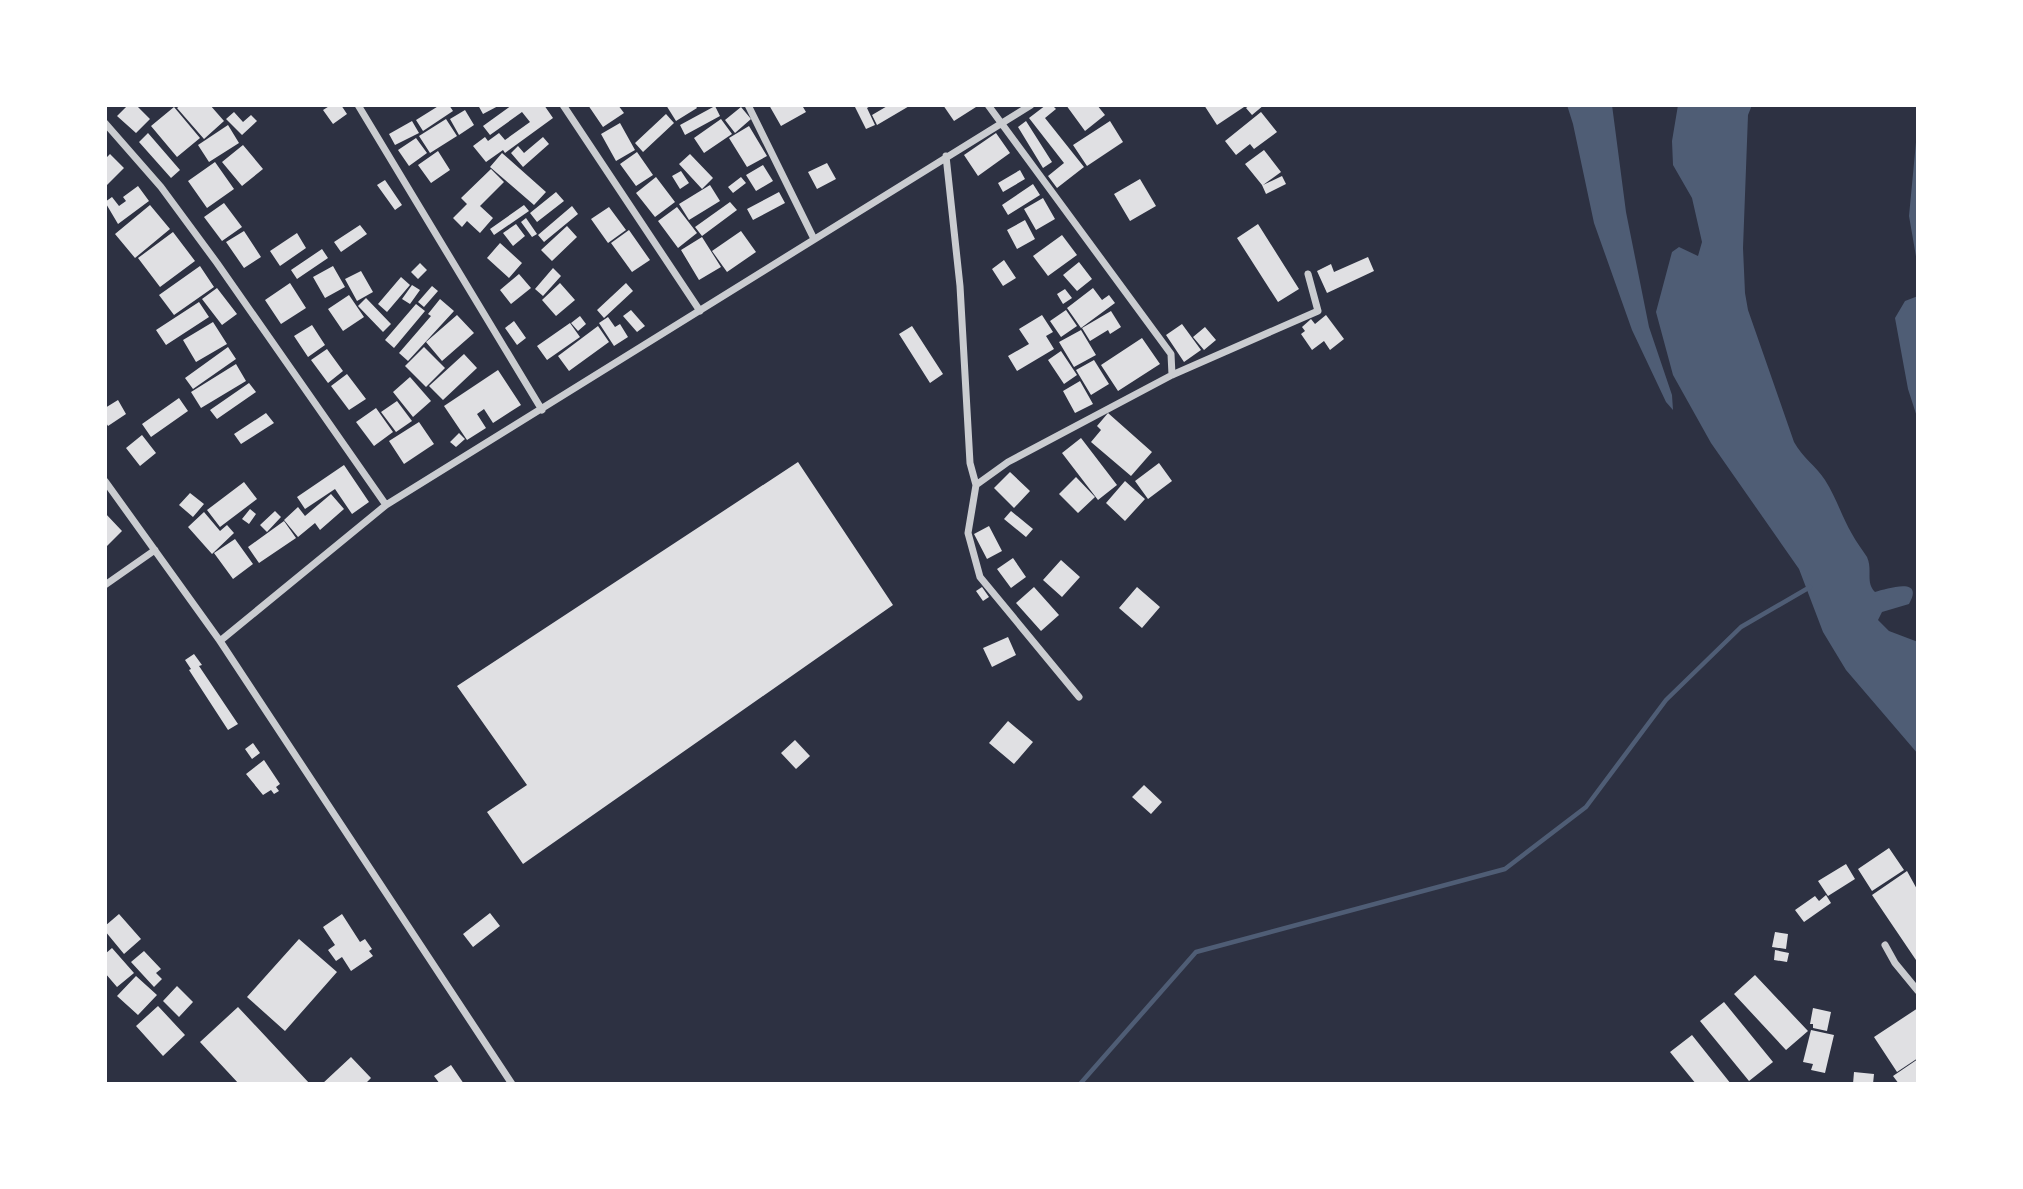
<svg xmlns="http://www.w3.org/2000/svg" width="2023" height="1189" font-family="Mulish,sans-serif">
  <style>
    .water { fill: #4f5d75 }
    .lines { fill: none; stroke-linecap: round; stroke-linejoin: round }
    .stream { stroke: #4f5d75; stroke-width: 4.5 }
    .building { fill: #e0e0e3 }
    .minor { stroke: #caccd0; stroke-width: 7 }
  </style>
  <rect width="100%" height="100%" fill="#2d3142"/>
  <path class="water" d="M 1567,105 L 1612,105 L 1626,212 L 1649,327 L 1672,395 L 1673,410 L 1666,402 L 1632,330 L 1594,223 L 1573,124 Z
    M 1678,105 L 1752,105 L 1748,115 L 1743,248 L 1745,293 L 1748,310 L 1794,442 C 1802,457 1816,466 1825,480 C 1836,497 1842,517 1852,534 C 1856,542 1862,549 1867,557 C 1873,570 1865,582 1875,592 C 1887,589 1925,576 1909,604 L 1882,612 L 1878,620 L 1889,631 L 1918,642 L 1918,754 L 1846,670 L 1823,632 L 1799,569 L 1711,443 L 1673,375 L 1656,312 L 1672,252 L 1679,247 L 1698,256 L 1702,242 L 1692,198 L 1673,165 L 1672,141 Z
    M 1918,121 L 1918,268 L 1909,216 Z
    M 1918,296 L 1918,420 L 1908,389 L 1895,318 L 1905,301 Z"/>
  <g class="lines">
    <path class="stream" d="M 1080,1084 L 1196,952 L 1505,869 L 1586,807 L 1666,700 L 1741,627 L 1810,587"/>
  </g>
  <path class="building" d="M 128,105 L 136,105 L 150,119 L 136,133 L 117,116 Z
    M 181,105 L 210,105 L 224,121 L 204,139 L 177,108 Z
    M 331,105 L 341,105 L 347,114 L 333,124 L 323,110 Z
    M 440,105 L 449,105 L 453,111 L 423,131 L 416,120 Z
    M 478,105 L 500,105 L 483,114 Z
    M 512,105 L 544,105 L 553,118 L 505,153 L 503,150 L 486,162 L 473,146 L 485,137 L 488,141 L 499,133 L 505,140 L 530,122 L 522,112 L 490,135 L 483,126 Z
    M 588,105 L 618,105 L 624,113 L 603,127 Z
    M 666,105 L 695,105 L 697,108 L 676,121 Z
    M 769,105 L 806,105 L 803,107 L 806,112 L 781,126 Z
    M 854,105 L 872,105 L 867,108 L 875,125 L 866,129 Z
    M 889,105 L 911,105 L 877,125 L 872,115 Z
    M 943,105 L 974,105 L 976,107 L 954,121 Z
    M 1046,105 L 1052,105 L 1056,109 L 1045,118 L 1084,167 L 1057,188 L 1048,176 L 1064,163 L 1029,118 Z
    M 1066,105 L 1097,105 L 1105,115 L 1085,131 Z
    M 1204,105 L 1247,105 L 1217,125 Z
    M 1250,105 L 1264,105 L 1252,115 L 1246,108 Z
    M 715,106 L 720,116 L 685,135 L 680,125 Z
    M 174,107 L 200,138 L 177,157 L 151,126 Z
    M 741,107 L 751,119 L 735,133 L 725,120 Z
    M 465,110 L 474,125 L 459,135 L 450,119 Z
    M 234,112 L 243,122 L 251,115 L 257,121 L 242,135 L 226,119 Z
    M 1261,112 L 1277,132 L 1254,149 L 1250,144 L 1236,155 L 1225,141 Z
    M 666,114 L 674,123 L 643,152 L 635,143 Z
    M 446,119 L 457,136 L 430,153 L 419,136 Z
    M 721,119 L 732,134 L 704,153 L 694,138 Z
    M 412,121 L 419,133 L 395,145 L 389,134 Z
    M 1026,121 L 1052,162 L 1043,168 L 1018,127 Z
    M 1110,121 L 1123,142 L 1087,166 L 1073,145 Z
    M 620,123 L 635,150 L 616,161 L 601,134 Z
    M 228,125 L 239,143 L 209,162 L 198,145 Z
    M 749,126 L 767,156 L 747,167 L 729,138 Z
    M 148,133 L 180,170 L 171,178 L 139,142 Z
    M 996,133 L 1010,153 L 978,176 L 964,155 Z
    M 543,137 L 549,144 L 523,167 L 511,153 L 518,146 L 524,153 Z
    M 416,138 L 427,153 L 409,166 L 398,150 Z
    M 243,145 L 263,169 L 242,186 L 222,162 Z
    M 1264,150 L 1281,172 L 1263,185 L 1282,176 L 1286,184 L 1266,194 L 1262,185 L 1245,164 Z
    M 438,151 L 450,170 L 431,183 L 418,165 Z
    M 637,152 L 653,175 L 636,186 L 620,164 Z
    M 502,153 L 546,192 L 534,205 L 490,167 Z
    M 110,154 L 124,168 L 105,187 L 105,159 Z
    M 690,154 L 713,178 L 702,189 L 679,164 Z
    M 215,162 L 234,189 L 207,208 L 188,181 Z
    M 827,163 L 836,179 L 817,189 L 808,172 Z
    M 763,165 L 773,181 L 756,191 L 746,175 Z
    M 491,169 L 504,182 L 480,206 L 493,218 L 480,233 L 467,221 L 462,227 L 453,218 L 467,204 L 461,198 Z
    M 1020,170 L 1025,179 L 1003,192 L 998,183 Z
    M 681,171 L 689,183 L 680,189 L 672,176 Z
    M 656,177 L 675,202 L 655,217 L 636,193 Z
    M 741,177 L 746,183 L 733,193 L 728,187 Z
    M 1140,179 L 1156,206 L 1130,221 L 1114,194 Z
    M 385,180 L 402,205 L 395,210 L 377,185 Z
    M 1033,184 L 1040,195 L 1008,215 L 1002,205 Z
    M 710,185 L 720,201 L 689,220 L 679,204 Z
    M 138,186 L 149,201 L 118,224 L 105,202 L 112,197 L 119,206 L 126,201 L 123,197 Z
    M 556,192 L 564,201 L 537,222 L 530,213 Z
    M 779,192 L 785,203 L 753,220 L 747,209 Z
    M 1043,198 L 1055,219 L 1036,230 L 1024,209 Z
    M 730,202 L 737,210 L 702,236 L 695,227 Z
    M 224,203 L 242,227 L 222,241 L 204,217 Z
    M 150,205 L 170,229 L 135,258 L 115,234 Z
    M 524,205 L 529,211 L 494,235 L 490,229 Z
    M 572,206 L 578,214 L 544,242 L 538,235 Z
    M 609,207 L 626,230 L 608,243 L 591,219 Z
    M 677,207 L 697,233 L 678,248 L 658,221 Z
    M 526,218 L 537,234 L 532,237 L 521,222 Z
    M 1025,220 L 1035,239 L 1017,249 L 1007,230 Z
    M 516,224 L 525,236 L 513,246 L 503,233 Z
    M 1258,224 L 1299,289 L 1278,302 L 1237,238 Z
    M 360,225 L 367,234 L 341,252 L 334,242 Z
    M 567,226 L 577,237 L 552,261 L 541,250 Z
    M 629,230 L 650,260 L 632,272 L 611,243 Z
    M 244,231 L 261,257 L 244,268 L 226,242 Z
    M 741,231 L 756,252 L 727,272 L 712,251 Z
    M 173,232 L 195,261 L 160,287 L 138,258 Z
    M 297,233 L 306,248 L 280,266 L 270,251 Z
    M 1062,235 L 1077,255 L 1048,276 L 1033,256 Z
    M 702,237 L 721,267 L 699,280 L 681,250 Z
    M 500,243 L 522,263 L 509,278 L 487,258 Z
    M 322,249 L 328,258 L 297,279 L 291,270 Z
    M 1368,257 L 1374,271 L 1327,293 L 1317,271 L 1331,264 L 1334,272 Z
    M 1004,260 L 1016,278 L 1003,286 L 992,269 Z
    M 1079,262 L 1092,279 L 1077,291 L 1063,275 Z
    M 420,263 L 427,270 L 418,279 L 411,272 Z
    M 200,266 L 214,287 L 174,315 L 159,295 Z
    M 333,266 L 345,287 L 325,298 L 313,277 Z
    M 553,268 L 561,276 L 543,296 L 535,289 Z
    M 361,271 L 373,292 L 357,301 L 345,279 Z
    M 519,274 L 531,288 L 511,304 L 500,290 Z
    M 401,277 L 410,285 L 387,312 L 378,304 Z
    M 290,283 L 306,308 L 281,324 L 265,300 Z
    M 560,283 L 575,300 L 556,316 L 542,300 Z
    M 626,283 L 633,291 L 604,318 L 597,310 Z
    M 412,285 L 420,290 L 410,304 L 402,299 Z
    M 432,286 L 438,291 L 424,307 L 418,302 Z
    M 217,288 L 237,314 L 222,325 L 202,299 Z
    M 1093,288 L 1102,300 L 1109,295 L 1115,303 L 1081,328 L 1067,308 Z
    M 1065,289 L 1072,298 L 1063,304 L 1057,294 Z
    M 349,295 L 364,317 L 343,331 L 328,309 Z
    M 366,298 L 391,324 L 383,332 L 358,306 Z
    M 440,299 L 454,311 L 408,361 L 399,353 L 431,316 L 428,314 Z
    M 199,302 L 209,317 L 166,345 L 156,330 Z
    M 416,304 L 425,311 L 394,348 L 385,340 Z
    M 631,310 L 645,326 L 637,332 L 623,316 Z
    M 1066,310 L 1077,326 L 1061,337 L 1050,321 Z
    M 1111,311 L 1121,327 L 1110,334 L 1108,330 L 1090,341 L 1082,328 Z
    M 457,315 L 474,333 L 442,361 L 426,342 Z
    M 1042,315 L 1053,332 L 1046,336 L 1054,349 L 1017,371 L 1008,356 L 1029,344 L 1019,329 Z
    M 1326,315 L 1344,339 L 1330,350 L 1324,341 L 1312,350 L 1301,334 L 1305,331 L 1302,327 L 1311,319 L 1315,324 Z
    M 580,316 L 586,324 L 578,331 L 571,323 Z
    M 608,317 L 615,327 L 620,324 L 628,337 L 614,346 L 599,323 Z
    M 514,321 L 526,338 L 517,345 L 505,328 Z
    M 213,322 L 227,344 L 196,362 L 183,340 Z
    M 570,323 L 580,337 L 547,360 L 537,346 Z
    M 1182,324 L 1201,350 L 1184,362 L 1166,335 Z
    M 312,325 L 325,345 L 308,357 L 294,336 Z
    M 598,326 L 609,342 L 569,371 L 558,356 Z
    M 912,326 L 943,374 L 930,383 L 899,334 Z
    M 1205,327 L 1216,340 L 1204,350 L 1193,337 Z
    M 1081,330 L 1096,355 L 1074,367 L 1059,342 Z
    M 1142,338 L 1160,364 L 1118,391 L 1101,365 Z
    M 228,347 L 236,359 L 193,389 L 185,378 Z
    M 424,347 L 445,368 L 426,387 L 405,366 Z
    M 327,349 L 343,371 L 328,383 L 311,360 Z
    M 1061,351 L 1077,375 L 1064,384 L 1048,360 Z
    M 464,354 L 477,368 L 443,400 L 429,386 Z
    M 1094,360 L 1109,384 L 1091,395 L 1076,370 Z
    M 236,364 L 246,381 L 201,408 L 191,392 Z
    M 498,370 L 521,405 L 493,423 L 484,409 L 477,414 L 486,428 L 467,440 L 444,406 Z
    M 347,374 L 366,399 L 349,410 L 331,386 Z
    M 410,377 L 431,401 L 413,417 L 393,392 Z
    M 1080,381 L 1093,404 L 1075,413 L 1063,391 Z
    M 249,383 L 256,392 L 217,419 L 210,410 Z
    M 179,398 L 188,411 L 151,437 L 142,424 Z
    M 118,400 L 126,414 L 108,426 L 105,421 L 105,408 Z
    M 397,401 L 412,421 L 396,432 L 381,412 Z
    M 376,408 L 393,432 L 374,446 L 356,422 Z
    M 266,413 L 274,423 L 241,444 L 234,434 Z
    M 1108,413 L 1152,452 L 1131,476 L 1091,442 L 1101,430 L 1097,426 Z
    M 419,422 L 434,444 L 404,464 L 389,441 Z
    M 459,433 L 465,439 L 456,447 L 450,442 Z
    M 142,435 L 156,453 L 140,466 L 126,448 Z
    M 1081,438 L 1117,485 L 1098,500 L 1062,453 Z
    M 798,462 L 893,605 L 523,864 L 487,812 L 527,785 L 457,686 Z
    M 1159,463 L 1172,481 L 1148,499 L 1135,481 Z
    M 344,465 L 369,502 L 352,514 L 335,489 L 305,509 L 297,497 Z
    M 1010,472 L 1030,491 L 1014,508 L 994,488 Z
    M 1076,477 L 1095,497 L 1078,513 L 1059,494 Z
    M 1125,481 L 1145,499 L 1125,521 L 1106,503 Z
    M 244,482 L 257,499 L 220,527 L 207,510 Z
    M 190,493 L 204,504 L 193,517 L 179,505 Z
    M 331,494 L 344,509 L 320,530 L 315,523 L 298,537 L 284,520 L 298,507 L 305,516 Z
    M 250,509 L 256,514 L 249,524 L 242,519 Z
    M 275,511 L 281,517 L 267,532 L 260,525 Z
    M 1011,511 L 1033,529 L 1026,537 L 1004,519 Z
    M 204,512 L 220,531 L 227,525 L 234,533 L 212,554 L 188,527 Z
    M 105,513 L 122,531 L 105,548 Z
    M 284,521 L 296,538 L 259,563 L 248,547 Z
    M 989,526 L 1002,551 L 987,559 L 974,534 Z
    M 235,539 L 253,564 L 233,579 L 214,553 Z
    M 1013,558 L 1026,577 L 1011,588 L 997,569 Z
    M 1061,560 L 1080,577 L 1062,597 L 1043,580 Z
    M 982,587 L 989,597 L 983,601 L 976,591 Z
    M 1034,587 L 1059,615 L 1041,631 L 1016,603 Z
    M 1137,587 L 1160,607 L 1142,628 L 1119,608 Z
    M 1008,637 L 1016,655 L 992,667 L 983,648 Z
    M 194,654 L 202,665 L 199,666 L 238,724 L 228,730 L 189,670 L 191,669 L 185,660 Z
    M 1008,721 L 1033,742 L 1014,764 L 989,743 Z
    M 795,740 L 810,756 L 796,769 L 781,753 Z
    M 253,743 L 260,753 L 252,759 L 245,749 Z
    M 264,760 L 280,784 L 276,787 L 279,791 L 274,794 L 271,790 L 263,795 L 246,774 Z
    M 1144,785 L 1162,802 L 1151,814 L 1132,797 Z
    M 1889,848 L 1904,870 L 1872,891 L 1858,869 Z
    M 1846,864 L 1855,879 L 1828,896 L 1818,881 Z
    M 1907,871 L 1918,891 L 1918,963 L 1872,895 Z
    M 1826,895 L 1831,903 L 1804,922 L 1795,910 L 1815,896 L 1819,901 Z
    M 490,913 L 500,926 L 473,947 L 463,934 Z
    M 119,914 L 141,939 L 124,954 L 105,931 L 105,926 Z
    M 342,914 L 360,942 L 365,939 L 372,949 L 369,951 L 373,956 L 351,971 L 342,957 L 336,961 L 328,950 L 335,945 L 323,927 Z
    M 1775,932 L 1788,934 L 1786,949 L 1772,947 Z
    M 299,939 L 337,972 L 285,1031 L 247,997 Z
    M 112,948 L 134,973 L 117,987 L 105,973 L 105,954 Z
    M 1775,950 L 1789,953 L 1787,962 L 1774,960 Z
    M 144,951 L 161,969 L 156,973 L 162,979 L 154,987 L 131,962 Z
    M 1755,975 L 1808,1031 L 1786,1050 L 1734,994 Z
    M 136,976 L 157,995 L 138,1015 L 117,996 Z
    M 177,986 L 193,1002 L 179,1017 L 163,1001 Z
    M 1724,1002 L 1773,1062 L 1749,1081 L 1700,1021 Z
    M 158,1006 L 185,1035 L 163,1056 L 136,1026 Z
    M 238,1007 L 310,1084 L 239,1084 L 200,1042 Z
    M 1813,1008 L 1831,1012 L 1827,1031 L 1813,1028 L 1813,1024 L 1810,1024 Z
    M 1918,1008 L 1918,1058 L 1897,1072 L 1874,1037 Z
    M 1811,1030 L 1834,1035 L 1825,1073 L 1811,1070 L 1813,1064 L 1803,1062 Z
    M 1692,1035 L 1731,1084 L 1696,1084 L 1670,1052 Z
    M 351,1057 L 371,1078 L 365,1084 L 322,1084 Z
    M 1918,1059 L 1918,1084 L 1899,1084 L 1893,1076 Z
    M 451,1065 L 464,1084 L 440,1084 L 434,1076 Z
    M 1854,1072 L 1874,1074 L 1873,1084 L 1853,1084 Z"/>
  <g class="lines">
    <path class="minor" d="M 358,105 L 542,410
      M 563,105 L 700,311
      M 748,105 L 814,239
      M 988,105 L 1171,354 L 1172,375
      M 105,123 L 161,187 L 217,263 L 386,505
      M 946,156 L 960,286 L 970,463 L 976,485 L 968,533 L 980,577 L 1079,697
      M 105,481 L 220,641 L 512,1084
      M 976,485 L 1008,462 L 1172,375 L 1318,311 L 1308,274
      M 105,585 L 155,550
      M 220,641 L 386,505 L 1031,105
      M 1885,945 L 1895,963 L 1918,991"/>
  </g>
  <rect width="2023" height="1189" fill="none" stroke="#ffffff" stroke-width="214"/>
</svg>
